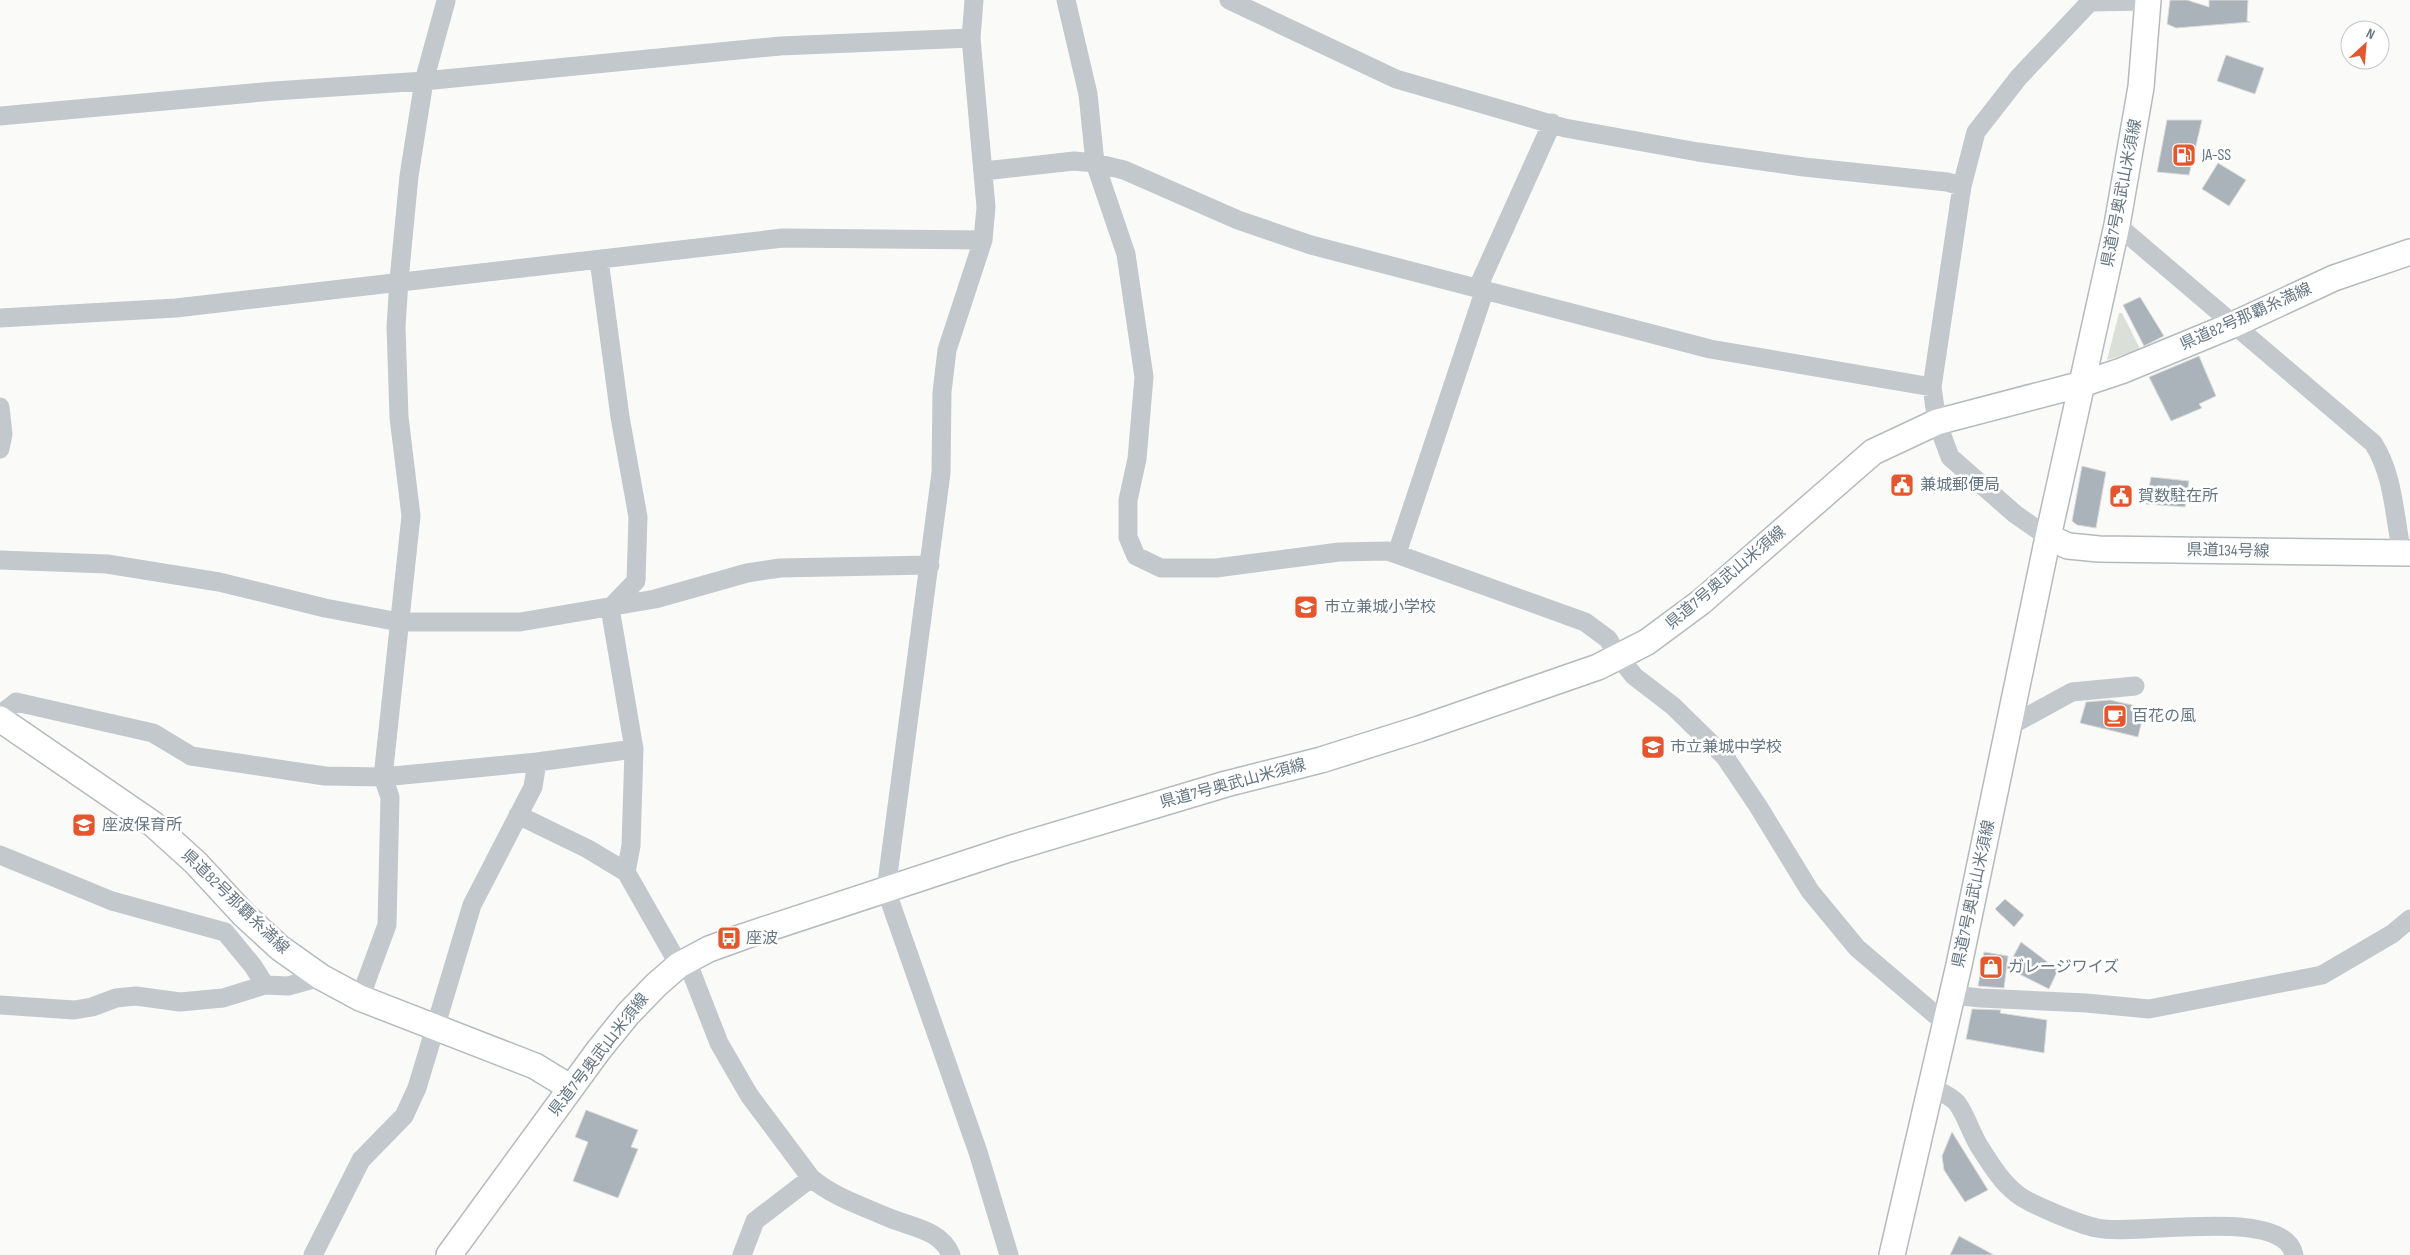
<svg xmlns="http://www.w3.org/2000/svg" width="2410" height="1255" font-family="'Sofia Sans Condensed','Noto Sans JP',sans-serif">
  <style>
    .green { fill: #dadfd7 }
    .building { fill: #aab3b9; stroke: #dcdcda }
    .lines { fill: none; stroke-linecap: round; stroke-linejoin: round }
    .major-casing { stroke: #b5babe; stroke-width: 28 }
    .minor { stroke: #c3c8cc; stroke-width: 19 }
    .major { stroke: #fff; stroke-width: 25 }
    .labels { text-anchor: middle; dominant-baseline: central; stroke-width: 5; stroke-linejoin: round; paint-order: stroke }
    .poi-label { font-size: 16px; fill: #657683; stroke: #fff; text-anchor: start }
    .street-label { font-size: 16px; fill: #657683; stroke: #fff }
  </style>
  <rect width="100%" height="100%" fill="#fafaf8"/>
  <path class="green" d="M 2119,313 L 2122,313 L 2140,349 L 2107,360 Z"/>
  <path class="building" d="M 2170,0 L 2187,0 L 2209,7 L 2209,0 L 2248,0 L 2247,21 L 2250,22 L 2176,28 L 2167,24 Z
    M 2226,55 L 2264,68 L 2255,94 L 2217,81 Z
    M 2167,120 L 2202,120 L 2189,175 L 2157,172 Z
    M 2218,163 L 2246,180 L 2229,206 L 2202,189 Z
    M 2140,297 L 2164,336 L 2144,346 L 2123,305 Z
    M 2199,356 L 2216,396 L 2199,404 L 2202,408 L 2171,421 L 2149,377 Z
    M 2082,466 L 2106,472 L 2096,528 L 2077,525 L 2072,521 Z
    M 2151,477 L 2189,481 L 2185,507 L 2146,504 Z
    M 2110,700 L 2145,708 L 2138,737 L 2080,723 L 2086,702 Z
    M 2005,899 L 2024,915 L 2014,927 L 1995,909 Z
    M 2021,942 L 2058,970 L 2049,989 L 2007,968 Z
    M 1984,952 L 2008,956 L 2004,988 L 1978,986 Z
    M 1972,1009 L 2001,1010 L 2000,1013 L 2047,1020 L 2044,1053 L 1966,1039 Z
    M 586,1110 L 638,1130 L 631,1147 L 638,1149 L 618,1198 L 573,1181 L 588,1142 L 575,1137 Z
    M 1952,1132 L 1988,1190 L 1965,1202 L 1944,1170 L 1942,1156 Z
    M 1959,1236 L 1994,1255 L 1950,1255 Z"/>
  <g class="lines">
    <g class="major-casing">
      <path id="major" d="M 2048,537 L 2068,546 L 2099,549 L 2410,553
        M 0,719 L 153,824 L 196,863 L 244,915 L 280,948 L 321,977 L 360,998 L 535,1066 L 571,1088
        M 449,1255 L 598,1051 L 628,1014 L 656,985 L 679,965 L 709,949 L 745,936 L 1009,849 L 1226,784 L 1321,760 L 1419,729 L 1598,667 L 1647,642 L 1701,602 L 1873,452 L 1937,422 L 2082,384 L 2121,371 L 2235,324 L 2334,278 L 2410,252
        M 1892,1255 L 1959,965 L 2048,537 L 2117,225 L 2141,87 L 2148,0"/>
    </g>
    <path class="minor" d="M 974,0 L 971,38 L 986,207 L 983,240 L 947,350 L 942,392 L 941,473 L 886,890 L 978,1152 L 1009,1255
      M 1066,0 L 1088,94 L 1095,163 L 1126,254 L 1144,377 L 1137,459 L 1128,500 L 1128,537 L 1136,556 L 1161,568 L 1216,568 L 1339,552 L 1388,551 L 1585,622 L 1608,639 L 1619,657 L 1634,676 L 1673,706 L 1725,757 L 1758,806 L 1810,891 L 1857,948 L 1945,1023
      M 1229,0 L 1396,79 L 1565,128 L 1698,152 L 1804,167 L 1947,182 L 1962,186
      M 0,116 L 274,91 L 424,81 L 780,46 L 971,38
      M 984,171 L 1074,161 L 1095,163 L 1124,170 L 1238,220 L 1311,245 L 1710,349 L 1932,387
      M 2117,225 L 2373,443 C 2394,475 2394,516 2402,553
      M 599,260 L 620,417 L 638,517 L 636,581 L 610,608
      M 1478,287 L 1552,123
      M 0,318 L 176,308 L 783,238 L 983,240
      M 0,407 L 3,434 L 0,449
      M 2048,537 L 2015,514 L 1950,457 L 1937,422 L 1932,387 L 1962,186 L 1976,132 L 2019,77 L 2090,2 L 2148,1
      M 1397,553 L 1485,289
      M 0,560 L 107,564 L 219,582 L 325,608 L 399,622 L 520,622 L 655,599 L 747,573 L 780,568 L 930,565
      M 610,608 L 634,749 L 631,846 L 626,872
      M 0,715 L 16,702 L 153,733 L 191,756 L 325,776 L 383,777 L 537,762 L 634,749
      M 2008,727 L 2072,692 L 2135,686
      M 518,815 L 588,849 L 626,872 L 679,965
      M 0,855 L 112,901 L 225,932 L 253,966 L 265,985
      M 687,961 L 719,1043 L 749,1095 L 811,1178 C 832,1196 862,1206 887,1217 C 909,1227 941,1229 951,1255
      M 1952,995 L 1981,998 L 2086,1003 L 2149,1009 L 2322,975 L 2392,934 L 2410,919
      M 360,998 L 387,925 L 390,797 L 383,777 L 411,516 L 399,417 L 396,327 L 399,280 L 409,176 L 424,81 L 446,1
      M 0,1005 L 74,1010 L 92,1007 L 116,998 L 136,996 L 180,1002 L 223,998 L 265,985 L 288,986 L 321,977
      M 1931,1087 C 1939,1091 1951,1096 1957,1103 C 1966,1115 1971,1133 1979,1146 C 1990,1163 2001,1182 2017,1194 C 2029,1204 2081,1225 2097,1228 C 2136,1237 2284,1205 2294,1255
      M 313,1255 L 361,1160 L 404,1116 L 417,1088 L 472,905 L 533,787 L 537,762
      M 742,1255 L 755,1221 L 811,1178"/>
    <use href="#major" class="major"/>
  </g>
  <defs>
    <g id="fuel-square" transform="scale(1.25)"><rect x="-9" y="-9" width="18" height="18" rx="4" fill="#e4572e" stroke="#fff"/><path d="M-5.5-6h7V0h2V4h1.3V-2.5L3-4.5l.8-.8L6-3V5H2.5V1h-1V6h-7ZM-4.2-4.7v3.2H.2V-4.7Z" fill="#fff"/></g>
    <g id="civic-square" transform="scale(1.25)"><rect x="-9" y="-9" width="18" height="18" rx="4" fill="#e4572e" stroke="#fff"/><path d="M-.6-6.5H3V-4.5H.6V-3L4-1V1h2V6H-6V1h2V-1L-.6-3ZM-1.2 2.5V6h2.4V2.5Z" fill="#fff"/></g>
    <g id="school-square" transform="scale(1.25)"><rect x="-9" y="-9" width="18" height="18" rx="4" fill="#e4572e" stroke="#fff"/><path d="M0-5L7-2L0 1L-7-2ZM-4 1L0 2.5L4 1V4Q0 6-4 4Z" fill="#fff"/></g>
    <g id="cafe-square" transform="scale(1.25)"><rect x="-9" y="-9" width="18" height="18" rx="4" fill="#e4572e" stroke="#fff"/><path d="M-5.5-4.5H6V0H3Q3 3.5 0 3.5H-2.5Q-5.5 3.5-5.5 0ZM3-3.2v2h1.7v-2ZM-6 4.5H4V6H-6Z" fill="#fff"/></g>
    <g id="bus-square" transform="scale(1.25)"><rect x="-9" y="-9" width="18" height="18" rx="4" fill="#e4572e" stroke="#fff"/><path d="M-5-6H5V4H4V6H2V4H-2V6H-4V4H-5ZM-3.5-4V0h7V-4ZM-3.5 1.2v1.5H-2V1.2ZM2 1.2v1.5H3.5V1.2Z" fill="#fff"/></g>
    <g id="shop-square" transform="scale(1.25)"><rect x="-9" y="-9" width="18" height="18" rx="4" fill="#e4572e" stroke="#fff"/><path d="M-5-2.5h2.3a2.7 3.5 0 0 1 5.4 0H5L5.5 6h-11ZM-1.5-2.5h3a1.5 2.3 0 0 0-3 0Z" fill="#fff"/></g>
  </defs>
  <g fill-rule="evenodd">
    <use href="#fuel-square" x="2184" y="155"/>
    <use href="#civic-square" x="1902" y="485"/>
    <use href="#civic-square" x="2121" y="496"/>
    <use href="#school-square" x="1306" y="607"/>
    <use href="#cafe-square" x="2115" y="716"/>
    <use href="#school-square" x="1653" y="747"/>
    <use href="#school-square" x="84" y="825"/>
    <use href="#bus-square" x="729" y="938"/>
    <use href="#shop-square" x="1991" y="967"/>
  </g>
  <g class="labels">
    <g class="poi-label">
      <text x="2202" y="155">JA-SS</text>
      <text x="1920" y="485">兼城郵便局</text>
      <text x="2138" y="496">賀数駐在所</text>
      <text x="1324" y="607">市立兼城小学校</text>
      <text x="2132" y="716">百花の風</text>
      <text x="1670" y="747">市立兼城中学校</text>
      <text x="102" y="825">座波保育所</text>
      <text x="746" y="938">座波</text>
      <text x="2008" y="967">ガレージワイズ</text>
    </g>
    <g class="street-label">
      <text transform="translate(2122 193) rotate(-79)">県道7号奥武山米須線</text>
      <text transform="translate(2246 317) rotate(-24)">県道82号那覇糸満線</text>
      <text transform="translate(2228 551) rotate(1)">県道134号線</text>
      <text transform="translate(1726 578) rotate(-40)">県道7号奥武山米須線</text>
      <text transform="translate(1233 784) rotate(-15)">県道7号奥武山米須線</text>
      <text transform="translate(1974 894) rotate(-78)">県道7号奥武山米須線</text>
      <text transform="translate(235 902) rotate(44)">県道82号那覇糸満線</text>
      <text transform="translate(599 1055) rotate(-52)">県道7号奥武山米須線</text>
    </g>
  </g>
  <g transform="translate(2365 45) rotate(26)"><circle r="24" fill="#ffffff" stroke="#c1c8cd"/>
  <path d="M0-4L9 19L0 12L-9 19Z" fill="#e4572e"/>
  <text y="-8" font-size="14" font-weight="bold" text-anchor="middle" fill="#657683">N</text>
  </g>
</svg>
